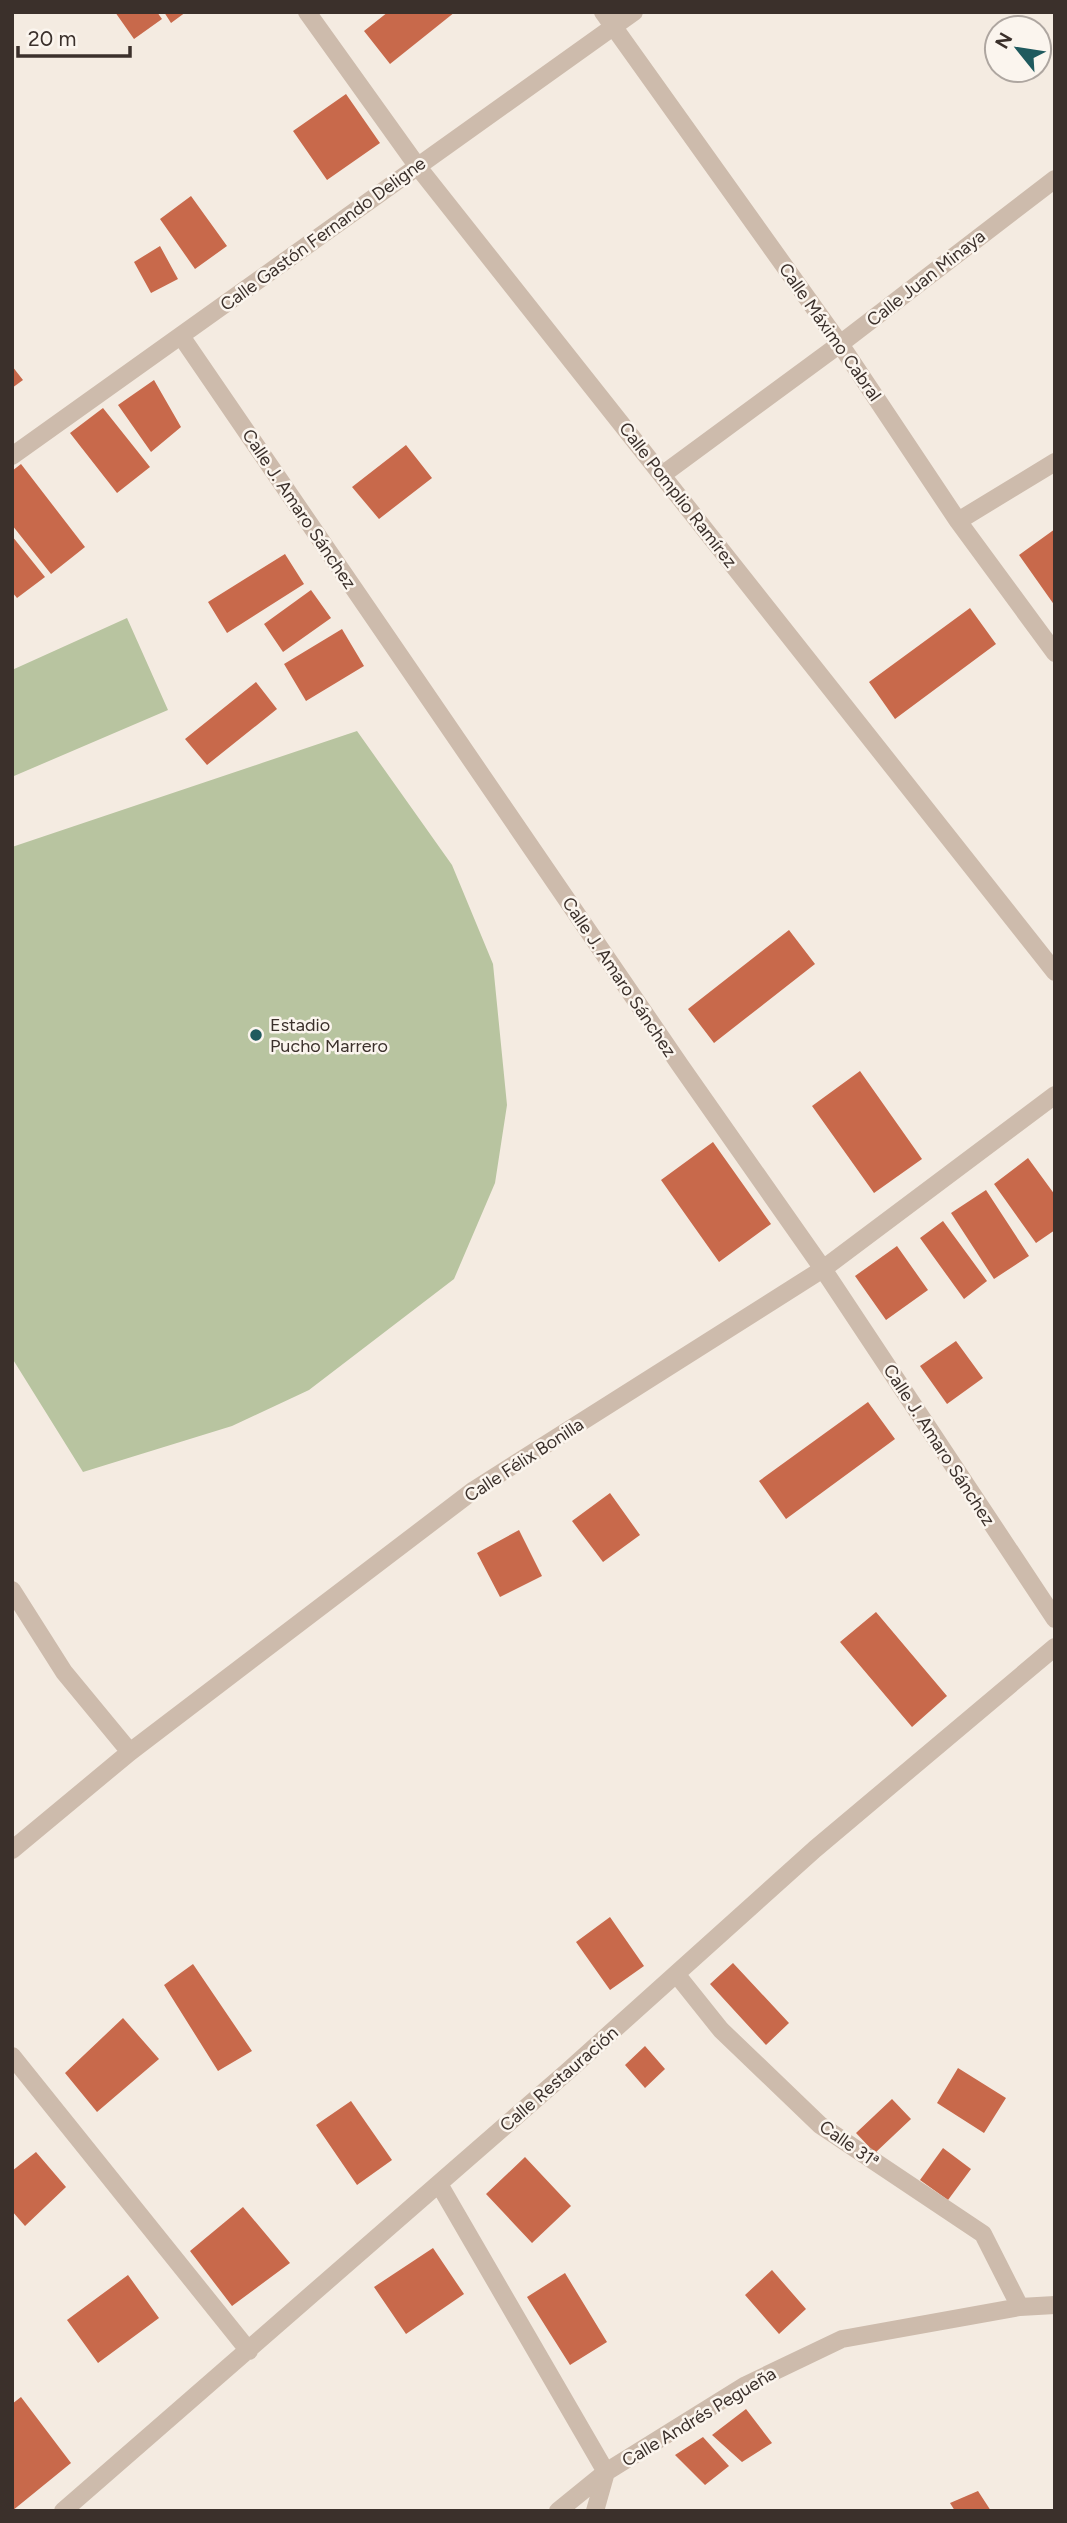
<svg xmlns="http://www.w3.org/2000/svg" width="1067" height="2523" font-family="Figtree,sans-serif">
  <style>
    .green { fill: #b8c4a0 }
    .building { fill: #c8694b }
    .lines { fill: none; stroke-linecap: round; stroke-linejoin: round }
    .minor { stroke: #cdbbac; stroke-width: 18 }
    .poi-dot { fill: #1f5a5e; stroke: #fbf5ee; stroke-width: 2.5 }
    .labels { text-anchor: middle; dominant-baseline: central; stroke-width: 5; stroke-linejoin: round; paint-order: stroke }
    .street-label { font-size: 18px; fill: #3b302b; stroke: #fbf5ee }
    .poi-label { font-size: 18px; fill: #3b302b; stroke: #fbf5ee; text-anchor: start }
  </style>
  <rect width="100%" height="100%" fill="#f4ebe1"/>
  <path class="green" d="M 127,618 L 168,710 L 14,776 L 12,670 Z
    M 357,731 L 452,865 L 493,964 L 507,1105 L 495,1183 L 454,1279 L 309,1390 L 232,1426 L 83,1472 L 12,1358 L 12,847 Z"/>
  <path class="building" d="M 115,12 L 157,12 L 162,19 L 134,39 Z
    M 164,12 L 186,12 L 171,23 Z
    M 388,12 L 455,12 L 390,64 L 364,31 Z
    M 346,94 L 380,143 L 327,180 L 293,131 Z
    M 191,196 L 227,246 L 195,269 L 160,219 Z
    M 160,246 L 178,279 L 151,293 L 134,262 Z
    M 12,366 L 23,380 L 12,388 Z
    M 154,380 L 181,427 L 151,452 L 118,405 Z
    M 103,408 L 150,467 L 117,493 L 70,433 Z
    M 406,445 L 432,478 L 379,519 L 352,487 Z
    M 21,464 L 85,547 L 51,574 L 12,525 L 12,471 Z
    M 1055,529 L 1055,606 L 1019,555 Z
    M 12,536 L 45,577 L 17,598 L 12,592 Z
    M 285,554 L 304,584 L 227,633 L 208,602 Z
    M 311,590 L 331,618 L 283,652 L 264,624 Z
    M 970,608 L 996,644 L 895,719 L 869,682 Z
    M 342,629 L 364,666 L 306,701 L 284,664 Z
    M 256,682 L 277,709 L 207,765 L 185,739 Z
    M 789,930 L 815,964 L 714,1043 L 688,1009 Z
    M 860,1071 L 922,1159 L 874,1193 L 812,1106 Z
    M 713,1142 L 771,1224 L 719,1262 L 661,1180 Z
    M 1028,1158 L 1055,1195 L 1055,1230 L 1036,1243 L 994,1184 Z
    M 986,1190 L 1029,1256 L 994,1279 L 951,1213 Z
    M 943,1221 L 987,1281 L 964,1299 L 920,1238 Z
    M 897,1246 L 928,1290 L 886,1320 L 855,1276 Z
    M 956,1341 L 983,1378 L 947,1404 L 920,1366 Z
    M 868,1402 L 895,1439 L 786,1519 L 759,1481 Z
    M 610,1493 L 640,1535 L 603,1562 L 572,1521 Z
    M 519,1530 L 542,1576 L 500,1597 L 477,1553 Z
    M 876,1612 L 947,1696 L 912,1727 L 840,1642 Z
    M 610,1917 L 644,1966 L 610,1990 L 576,1942 Z
    M 733,1963 L 789,2023 L 766,2045 L 710,1984 Z
    M 193,1964 L 252,2051 L 218,2071 L 164,1985 Z
    M 123,2018 L 159,2059 L 97,2112 L 65,2073 Z
    M 645,2046 L 665,2069 L 645,2088 L 625,2065 Z
    M 958,2068 L 1006,2098 L 984,2133 L 937,2103 Z
    M 892,2099 L 911,2119 L 875,2153 L 856,2133 Z
    M 351,2101 L 392,2160 L 357,2185 L 316,2125 Z
    M 943,2148 L 971,2169 L 948,2200 L 920,2180 Z
    M 36,2152 L 66,2187 L 25,2226 L 12,2211 L 12,2171 Z
    M 525,2157 L 571,2206 L 532,2243 L 486,2194 Z
    M 243,2207 L 290,2263 L 232,2306 L 190,2251 Z
    M 433,2248 L 464,2294 L 406,2334 L 374,2287 Z
    M 772,2270 L 806,2309 L 779,2334 L 745,2295 Z
    M 565,2273 L 607,2342 L 570,2365 L 527,2297 Z
    M 128,2275 L 159,2318 L 98,2363 L 67,2320 Z
    M 21,2397 L 71,2463 L 12,2511 L 12,2404 Z
    M 746,2409 L 772,2443 L 742,2462 L 712,2435 Z
    M 703,2437 L 729,2466 L 705,2485 L 675,2455 Z
    M 978,2491 L 991,2511 L 955,2511 L 950,2503 Z"/>
  <g class="lines">
    <path class="minor" d="M 307,12 L 418,167 L 1055,972
      M 603,12 L 840,344 L 958,521 L 1055,653
      M 181,336 L 680,1065 L 823,1269 L 1055,1619
      M 12,456 L 634,12
      M 662,475 L 840,344 L 1055,179
      M 958,521 L 1055,462
      M 12,1590 L 64,1672 L 130,1752
      M 12,1850 L 130,1752 L 474,1490 L 823,1269 L 1055,1095
      M 677,1975 L 721,2030 L 820,2125 L 983,2234 L 1020,2307
      M 12,2056 L 249,2351
      M 439,2184 L 606,2472 L 595,2511
      M 63,2511 L 568,2071 L 815,1849 L 1055,1647
      M 558,2511 L 606,2472 L 746,2385 L 842,2339 L 1020,2307 L 1055,2305"/>
  </g>
  <circle class="poi-dot" cx="256" cy="1035" r="7"/>
  <g class="labels">
    <g class="street-label">
      <text transform="translate(323 234) rotate(-36)">Calle Gastón Fernando Deligne</text>
      <text transform="translate(926 278) rotate(-38)">Calle Juan Minaya</text>
      <text transform="translate(830 332) rotate(55)">Calle Máximo Cabral</text>
      <text transform="translate(678 495) rotate(52)">Calle Pomplio Ramírez</text>
      <text transform="translate(299 509) rotate(56)">Calle J. Amaro Sánchez</text>
      <text transform="translate(619 977) rotate(56)">Calle J. Amaro Sánchez</text>
      <text transform="translate(939 1445) rotate(57)">Calle J. Amaro Sánchez</text>
      <text transform="translate(524 1460) rotate(-33)">Calle Félix Bonilla</text>
      <text transform="translate(559 2079) rotate(-41)">Calle Restauración</text>
      <text transform="translate(849 2144) rotate(35)">Calle 31ª</text>
      <text transform="translate(699 2417) rotate(-31)">Calle Andrés Pegueña</text>
    </g>
    <g class="poi-label">
      <text x="270" y="1025">Estadio<tspan x="270" dy="21">Pucho Marrero</tspan></text>
    </g>
  </g>
  <rect width="1067" height="2523" fill="none" stroke="#3b302b" stroke-width="28"/>
  <g transform="translate(1018 49) rotate(300)"><circle r="33" fill="#fbf5ee" stroke="#aea6a0" stroke-width="2"/>
  <path d="M0-5L12 26L0 18L-12 26Z" fill="#1f5a5e"/>
  <text y="-10" font-size="19" font-weight="bold" text-anchor="middle" fill="#3b302b">N</text>
  </g>
  <path d="M18 46v10h112v-10" fill="none" stroke="#3b302b" stroke-width="3.5"/>
  <text x="28" y="46" font-size="21" fill="#3b302b" stroke="#fbf5ee" stroke-width="5" paint-order="stroke">20 m</text>
</svg>
